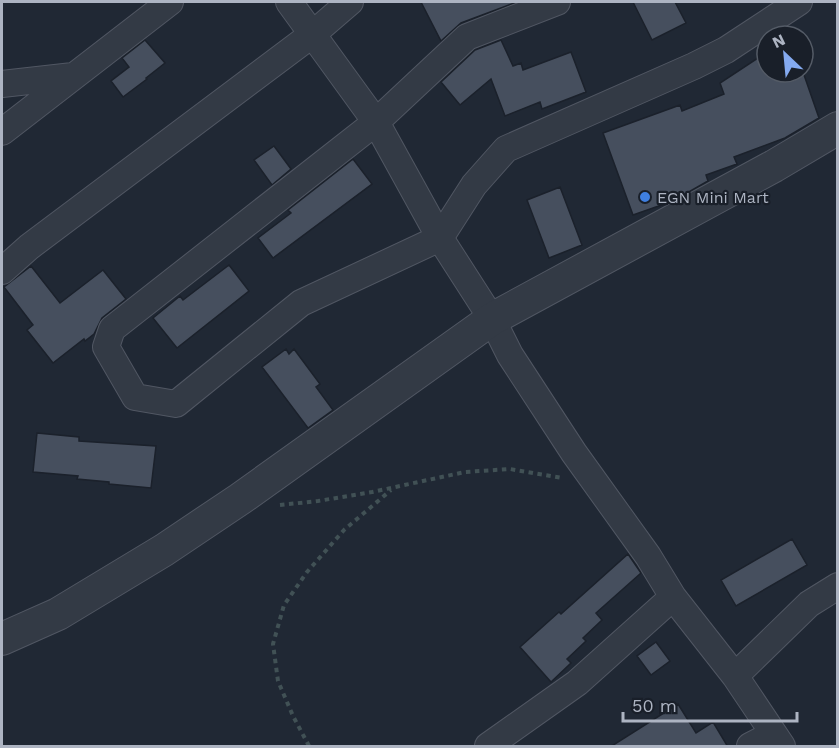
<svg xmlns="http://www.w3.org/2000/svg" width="839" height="748" font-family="'Work Sans',sans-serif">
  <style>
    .building { fill: #464f5e; stroke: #1b212b; stroke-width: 1.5 }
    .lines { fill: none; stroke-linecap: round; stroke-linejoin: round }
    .minor-casing { stroke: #515763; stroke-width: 28 }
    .tertiary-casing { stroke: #515763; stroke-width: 34 }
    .path { stroke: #415155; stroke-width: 4; stroke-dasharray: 4.5 4.5; stroke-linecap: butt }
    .minor { stroke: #333a45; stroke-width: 26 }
    .tertiary { stroke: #333a45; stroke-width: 32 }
    .shop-dot { fill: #3f7fe0; stroke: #191f29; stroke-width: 2 }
    .labels { text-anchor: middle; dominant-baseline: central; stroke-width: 4.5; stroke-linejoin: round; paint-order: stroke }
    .poi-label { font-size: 16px; fill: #adb4c2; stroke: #191f29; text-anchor: start }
  </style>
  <rect width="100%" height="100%" fill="#202834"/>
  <path class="building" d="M 421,2 L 517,2 L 461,23 L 441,41 Z
    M 633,2 L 675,2 L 686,23 L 652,40 Z
    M 145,40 L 165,63 L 146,78 L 147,79 L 123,97 L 111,81 L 129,67 L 122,58 Z
    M 501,40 L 513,66 L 521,63 L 523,70 L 571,52 L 586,92 L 542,109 L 540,102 L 505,116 L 491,79 L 460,105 L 441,82 L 475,50 Z
    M 767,52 L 767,72 L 803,72 L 819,118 L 785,138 L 734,157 L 737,164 L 706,175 L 708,181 L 673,201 L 633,215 L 603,133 L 680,105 L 682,111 L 724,94 L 720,83 Z
    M 274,146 L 291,169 L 272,185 L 254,160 Z
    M 353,159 L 372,184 L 273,258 L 258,238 L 291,213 L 288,210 Z
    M 560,187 L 582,245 L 549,258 L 527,200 Z
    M 229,265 L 249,291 L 177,348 L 153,318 L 180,296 L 183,300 Z
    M 31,266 L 60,303 L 103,270 L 126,299 L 102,318 L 94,334 L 85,341 L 84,339 L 53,363 L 27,330 L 33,325 L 4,287 Z
    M 286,349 L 289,354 L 294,349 L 320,384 L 316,387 L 333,410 L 308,428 L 262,367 Z
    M 37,433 L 79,437 L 79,441 L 156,446 L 151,488 L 109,484 L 109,482 L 77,479 L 78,476 L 33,472 Z
    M 792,539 L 807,565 L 736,606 L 721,580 Z
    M 628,554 L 641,573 L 596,613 L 602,620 L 583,638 L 586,641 L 567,659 L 571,663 L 551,682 L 520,647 L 559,612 L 561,614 Z
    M 656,642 L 670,661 L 651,675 L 637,656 Z
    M 678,704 L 696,733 L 713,722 L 728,747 L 610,747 Z"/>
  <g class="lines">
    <g class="minor-casing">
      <path id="minor" d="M 289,2 L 376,122 L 440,238 L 492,319 L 510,355 L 574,453 L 648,556 L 673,597 L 735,676 L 782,746
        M 557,2 L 467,37 L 376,122 L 112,329 L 106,347 L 135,397 L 176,404 L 301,303 L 440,238 L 474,185 L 506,149 L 694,66 L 726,50 L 799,2
        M 2,84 L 73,76
        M 2,132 L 170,2
        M 2,271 L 29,247 L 314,33 L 350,2
        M 735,676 L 809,604 L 838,586
        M 488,746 L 577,683 L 673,597
        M 750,746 L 773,734"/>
    </g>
    <g class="tertiary-casing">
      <path id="tertiary" d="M 2,639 L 58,614 L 164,550 L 240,499 L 492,319 L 774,166 L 838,128"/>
    </g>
    <path class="path" d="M 280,505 L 318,501 L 372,492 L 465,472 L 510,469 L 562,478
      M 309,746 L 293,716 L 278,681 L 273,644 L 284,605 L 307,572 L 344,530 L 391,490"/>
    <use href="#minor" class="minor"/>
    <use href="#tertiary" class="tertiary"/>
  </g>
  <circle class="shop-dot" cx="645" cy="197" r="6"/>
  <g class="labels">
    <g class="poi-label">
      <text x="657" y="197">EGN Mini Mart</text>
    </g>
  </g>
  <rect width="839" height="748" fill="none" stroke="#adb4c2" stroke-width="6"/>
  <g transform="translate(785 54) rotate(334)"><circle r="28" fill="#191f29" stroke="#545b66" stroke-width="1.5"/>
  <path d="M0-4.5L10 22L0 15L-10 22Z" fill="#84aaf0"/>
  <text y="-9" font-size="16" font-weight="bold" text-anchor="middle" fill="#adb4c2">N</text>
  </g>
  <path d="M623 712v9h174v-9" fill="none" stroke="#adb4c2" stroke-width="3"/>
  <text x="632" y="712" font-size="18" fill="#adb4c2" stroke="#191f29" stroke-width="4.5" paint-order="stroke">50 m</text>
</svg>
